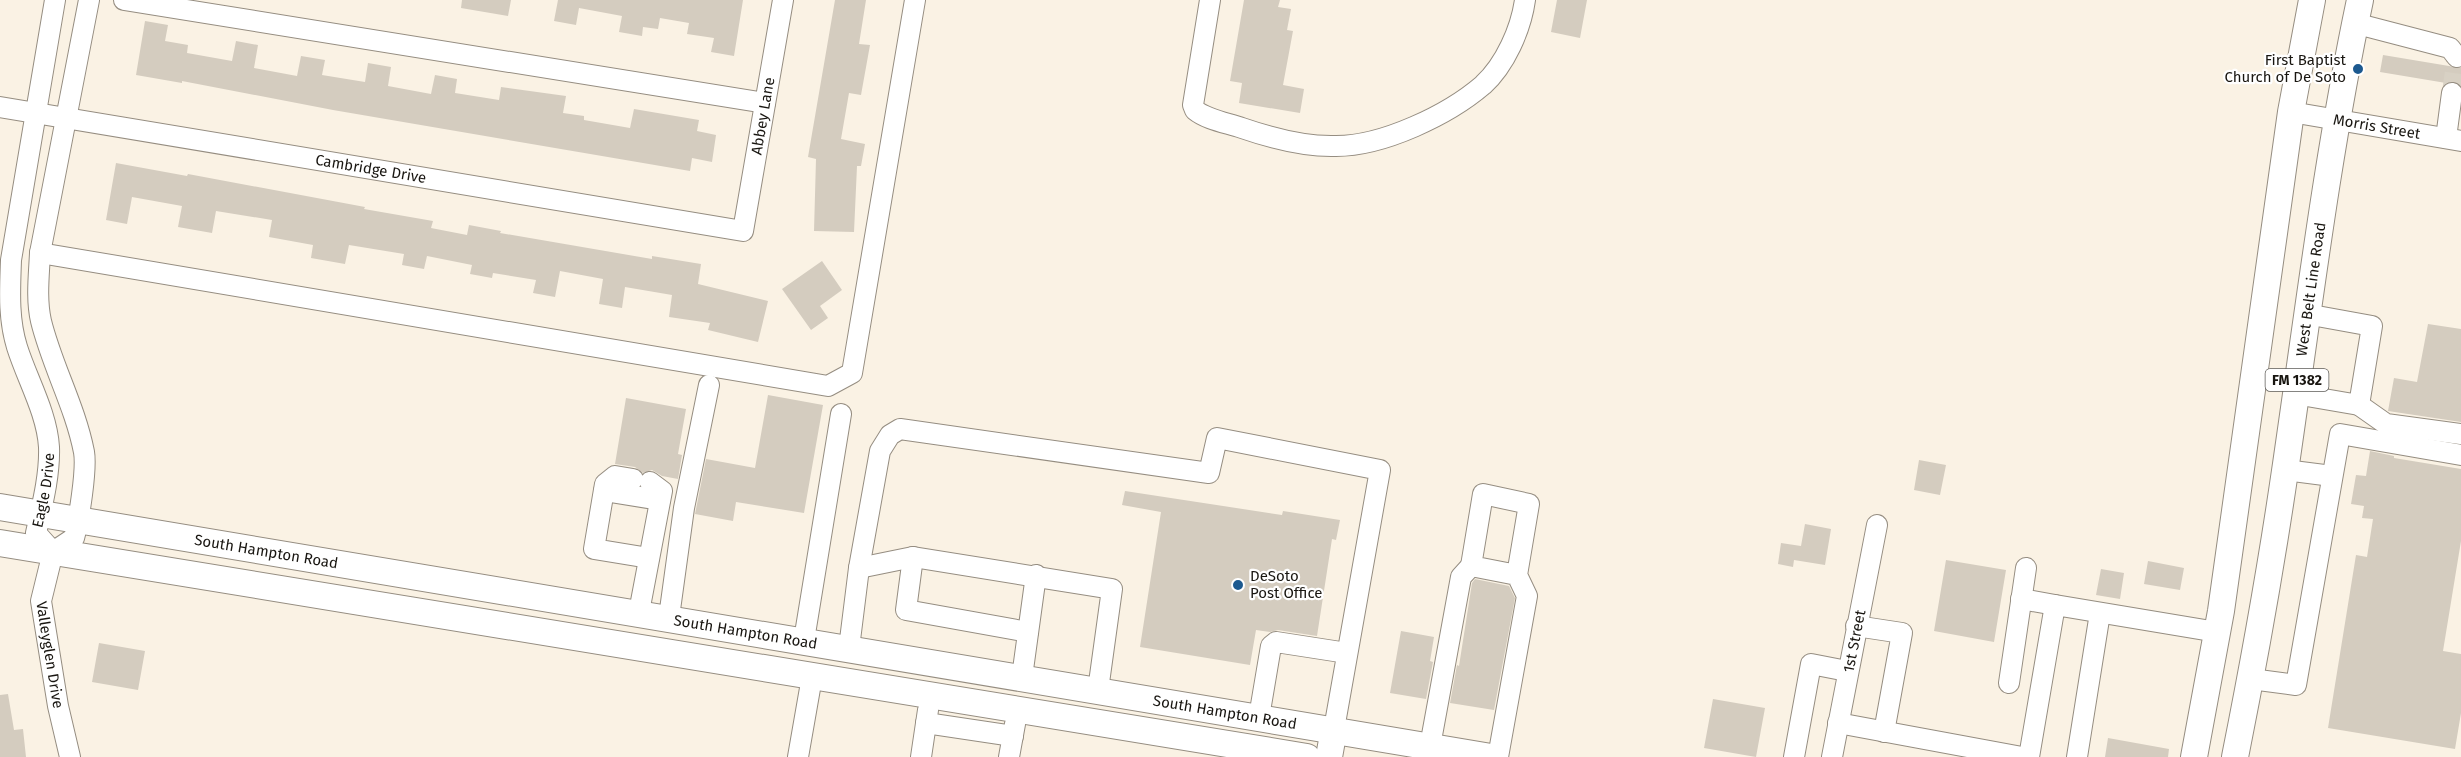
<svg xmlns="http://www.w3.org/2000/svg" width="2461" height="757" font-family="'Fira Sans',sans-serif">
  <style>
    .building { fill: #d4ccbf }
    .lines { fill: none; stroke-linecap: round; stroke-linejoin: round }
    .minor-tunnel { stroke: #d8d1c4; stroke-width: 20; stroke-dasharray: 20 10; stroke-linecap: butt }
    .minor-casing { stroke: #958d81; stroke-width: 22 }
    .major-casing { stroke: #958d81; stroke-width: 28 }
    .minor { stroke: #fff; stroke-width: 20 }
    .major { stroke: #fff; stroke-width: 26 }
    .poi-dot { fill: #1c598f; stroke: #fff; stroke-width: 2 }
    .labels { text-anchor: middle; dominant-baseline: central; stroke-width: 4.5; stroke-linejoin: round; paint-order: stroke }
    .shield { fill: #fff; stroke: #5e5c58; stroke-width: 1.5 }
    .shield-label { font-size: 14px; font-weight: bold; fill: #191611 }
    .poi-label { font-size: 15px; fill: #191611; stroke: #fff; text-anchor: end }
    .street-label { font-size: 15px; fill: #191611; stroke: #fff }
  </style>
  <rect width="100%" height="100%" fill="#faf2e4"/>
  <path class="building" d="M 462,0 L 511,0 L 508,16 L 461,8 Z
    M 558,0 L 743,0 L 734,56 L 711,52 L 714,38 L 687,34 L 689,23 L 660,18 L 658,29 L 643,27 L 642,36 L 619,32 L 622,16 L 579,8 L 576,25 L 554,21 Z
    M 835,0 L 866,0 L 859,44 L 870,45 L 861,95 L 849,93 L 841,139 L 865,144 L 861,166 L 857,166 L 854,232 L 814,231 L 816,159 L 808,157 Z
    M 1244,0 L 1280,0 L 1278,7 L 1291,9 L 1287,30 L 1293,31 L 1283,85 L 1304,89 L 1300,113 L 1239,103 L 1242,83 L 1230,81 Z
    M 1557,0 L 1587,0 L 1580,38 L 1551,32 Z
    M 145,21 L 168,25 L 165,41 L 188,45 L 187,53 L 232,61 L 236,41 L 258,45 L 254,68 L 297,76 L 301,56 L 325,60 L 322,75 L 365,82 L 368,63 L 391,67 L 388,86 L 431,94 L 435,75 L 457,79 L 455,93 L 499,100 L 501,87 L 566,96 L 563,113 L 584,116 L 584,120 L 630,128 L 634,109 L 699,120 L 697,131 L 716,135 L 712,162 L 692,158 L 690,171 L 333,110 L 182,81 L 182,83 L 136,75 Z
    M 2383,55 L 2461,68 L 2461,86 L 2454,81 L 2446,83 L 2380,72 Z
    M 116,163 L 187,176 L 188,174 L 365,207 L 364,209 L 433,221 L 431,228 L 467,235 L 469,225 L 501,231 L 500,233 L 652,259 L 652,256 L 701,264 L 698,284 L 768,301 L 758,342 L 708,330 L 710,323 L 669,317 L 672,295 L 625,287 L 622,308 L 599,304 L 603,279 L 560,271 L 555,297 L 533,293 L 536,280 L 493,273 L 492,278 L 470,274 L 472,265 L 427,256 L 424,269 L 402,265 L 404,254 L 349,245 L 345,264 L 311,258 L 313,245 L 269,237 L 272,220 L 216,211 L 212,233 L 178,227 L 182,206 L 132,197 L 127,224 L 106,220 Z
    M 822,261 L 842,290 L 820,306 L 828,318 L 811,330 L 782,289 Z
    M 2428,324 L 2461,329 L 2461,422 L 2388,411 L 2394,378 L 2417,382 Z
    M 768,395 L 823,405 L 804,513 L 736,502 L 733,521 L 695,514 L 706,459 L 755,468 Z
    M 626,398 L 686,409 L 678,454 L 682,455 L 678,479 L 662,476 L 652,470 L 643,473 L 635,467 L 615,464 Z
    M 2370,451 L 2394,456 L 2394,458 L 2461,469 L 2461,541 L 2443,651 L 2461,654 L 2461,713 L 2455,749 L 2328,728 L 2356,555 L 2367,557 L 2373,519 L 2362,518 L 2364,506 L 2351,504 L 2356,475 L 2366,476 Z
    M 1919,460 L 1946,465 L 1940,495 L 1914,490 Z
    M 1125,491 L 1282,515 L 1283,511 L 1340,520 L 1336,540 L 1332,539 L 1317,636 L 1278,630 L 1270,632 L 1256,630 L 1250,665 L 1140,647 L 1161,512 L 1122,505 Z
    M 1805,524 L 1831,529 L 1825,565 L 1794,560 L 1793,567 L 1778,564 L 1781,543 L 1801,546 Z
    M 1946,560 L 2006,570 L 1994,642 L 1934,631 Z
    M 2148,561 L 2184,568 L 2180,590 L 2144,584 Z
    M 2101,569 L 2124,573 L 2120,599 L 2096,595 Z
    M 1475,579 L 1509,586 L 1515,598 L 1494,710 L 1450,703 L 1457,665 L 1459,666 L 1472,583 Z
    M 1401,631 L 1434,637 L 1430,661 L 1433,662 L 1426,699 L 1390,693 Z
    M 99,643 L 145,651 L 138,690 L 92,682 Z
    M 8,694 L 14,730 L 23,729 L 26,757 L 0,757 L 0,695 Z
    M 1713,699 L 1765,708 L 1756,757 L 1704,748 Z
    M 2108,738 L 2169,749 L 2168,757 L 2105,757 Z"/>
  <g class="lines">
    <path class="minor-tunnel" d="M 2452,93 L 2457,57"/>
    <g class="minor-casing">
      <g id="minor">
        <path d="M 124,0 L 765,103"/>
        <path d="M 1210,0 L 1193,105 L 1195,110 C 1207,120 1228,123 1242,128 C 1271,138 1306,147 1336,146 C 1383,146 1448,115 1483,85 C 1505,65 1521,29 1525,0"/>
        <path d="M 2354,23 L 2450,48 L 2457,57"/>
        <path id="s1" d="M 0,107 L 743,231 L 783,0"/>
        <path id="s2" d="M 2291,112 L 2461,141"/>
        <path d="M 2446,138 L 2452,93"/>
        <path d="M 40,253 L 828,386 L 852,373 L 915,0"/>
        <path d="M 2295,394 L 2359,405 L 2372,326 L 2306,314"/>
        <path d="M 2359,405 L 2386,424 L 2461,434"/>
        <path d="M 2285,470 L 2332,476"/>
        <path d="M 633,479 L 615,476 L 605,484 L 594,549 L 649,558"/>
        <path d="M 604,491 L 660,500"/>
        <path d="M 53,552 L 74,538 C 79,520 87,469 84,452 C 75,406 52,366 41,321 C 36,299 39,275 40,253 L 89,0"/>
        <path id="s3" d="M 53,552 L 36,533 C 42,506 50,475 49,447 C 47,413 27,379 17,347 C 8,318 10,289 11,260 L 55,0"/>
        <path id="s4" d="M 53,552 L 41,601 L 58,706 L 70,757"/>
        <path d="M 913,557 L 906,610 L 1028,632"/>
        <path d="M 859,568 L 913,557 L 1112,589 L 1098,690"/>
        <path d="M 2021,599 L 2055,605"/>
        <path d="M 639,612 L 662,491 L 650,482"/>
        <path d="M 669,617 L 684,508 L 709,385"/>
        <path d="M 1856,626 L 1902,633 L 1884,732"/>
        <path d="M 804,640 L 841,414"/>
        <path d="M 849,648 L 859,568 L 880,451 L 890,435 L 900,429 L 1209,473 L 1217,438 L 1380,470 L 1334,729"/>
        <path d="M 1022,677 L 1036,575"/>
        <path d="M 2251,679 L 2296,685 L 2340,434 L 2461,455"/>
        <path d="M 2009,683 L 2026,568"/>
        <path d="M 1259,717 L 1271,646 L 1276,642 L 1347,653"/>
        <path d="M 926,723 L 1013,736"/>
        <path d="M 1838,723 L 2022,757"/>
        <path d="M 1430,746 L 1461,577 L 1471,566"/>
        <path d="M 798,757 L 812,677"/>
        <path d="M 921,757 L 928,710"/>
        <path d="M 1009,757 L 1015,724"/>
        <path d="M 1498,757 L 1527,596 L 1517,575 L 1529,504 L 1483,494 L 1471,566 L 1517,575"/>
        <path d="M 1794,757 L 1811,664 L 1847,671"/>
        <path id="s5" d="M 1832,757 L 1877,525"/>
        <path d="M 2029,757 L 2055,605 L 2217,632"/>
        <path d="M 2077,757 L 2100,613"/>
      </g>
    </g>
    <g class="major-casing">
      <g id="major">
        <path id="s6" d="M 0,507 L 1491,757"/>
        <path d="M 0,543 L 1307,757"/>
        <path d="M 1329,757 L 1334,729"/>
        <path d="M 2194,757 L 2221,611 L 2291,112 L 2312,0"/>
        <path id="s7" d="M 2235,757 C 2254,662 2271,567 2285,471 C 2308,314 2327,156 2360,0"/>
      </g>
    </g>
    <use href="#minor" class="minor"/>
    <use href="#major" class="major"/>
  </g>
  <g class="poi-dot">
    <circle cx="2358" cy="69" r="6"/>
    <circle cx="1238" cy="585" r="6"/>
  </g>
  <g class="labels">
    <rect class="shield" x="2265.5" y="369" width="63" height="22" rx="4.5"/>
    <g class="shield-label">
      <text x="2297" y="380">FM 1382</text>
    </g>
    <g class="poi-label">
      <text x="2346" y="60">First Baptist<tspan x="2346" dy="17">Church of De Soto</tspan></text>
      <text x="1250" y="576" text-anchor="start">DeSoto<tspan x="1250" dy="17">Post Office</tspan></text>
    </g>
    <g class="street-label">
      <text stroke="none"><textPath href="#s1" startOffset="870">Abbey Lane</textPath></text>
      <text stroke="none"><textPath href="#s2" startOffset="87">Morris Street</textPath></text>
      <text stroke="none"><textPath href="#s1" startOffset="376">Cambridge Drive</textPath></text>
      <text stroke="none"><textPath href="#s7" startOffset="474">West Belt Line Road</textPath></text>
      <text stroke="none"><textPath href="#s3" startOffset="69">Eagle Drive</textPath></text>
      <text stroke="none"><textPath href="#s6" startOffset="270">South Hampton Road</textPath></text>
      <text stroke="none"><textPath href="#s6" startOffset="756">South Hampton Road</textPath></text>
      <text stroke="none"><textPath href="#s5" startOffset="118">1st Street</textPath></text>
      <text stroke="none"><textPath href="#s4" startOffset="105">Valleyglen Drive</textPath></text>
      <text stroke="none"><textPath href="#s6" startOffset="1242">South Hampton Road</textPath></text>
    </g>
  </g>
</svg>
